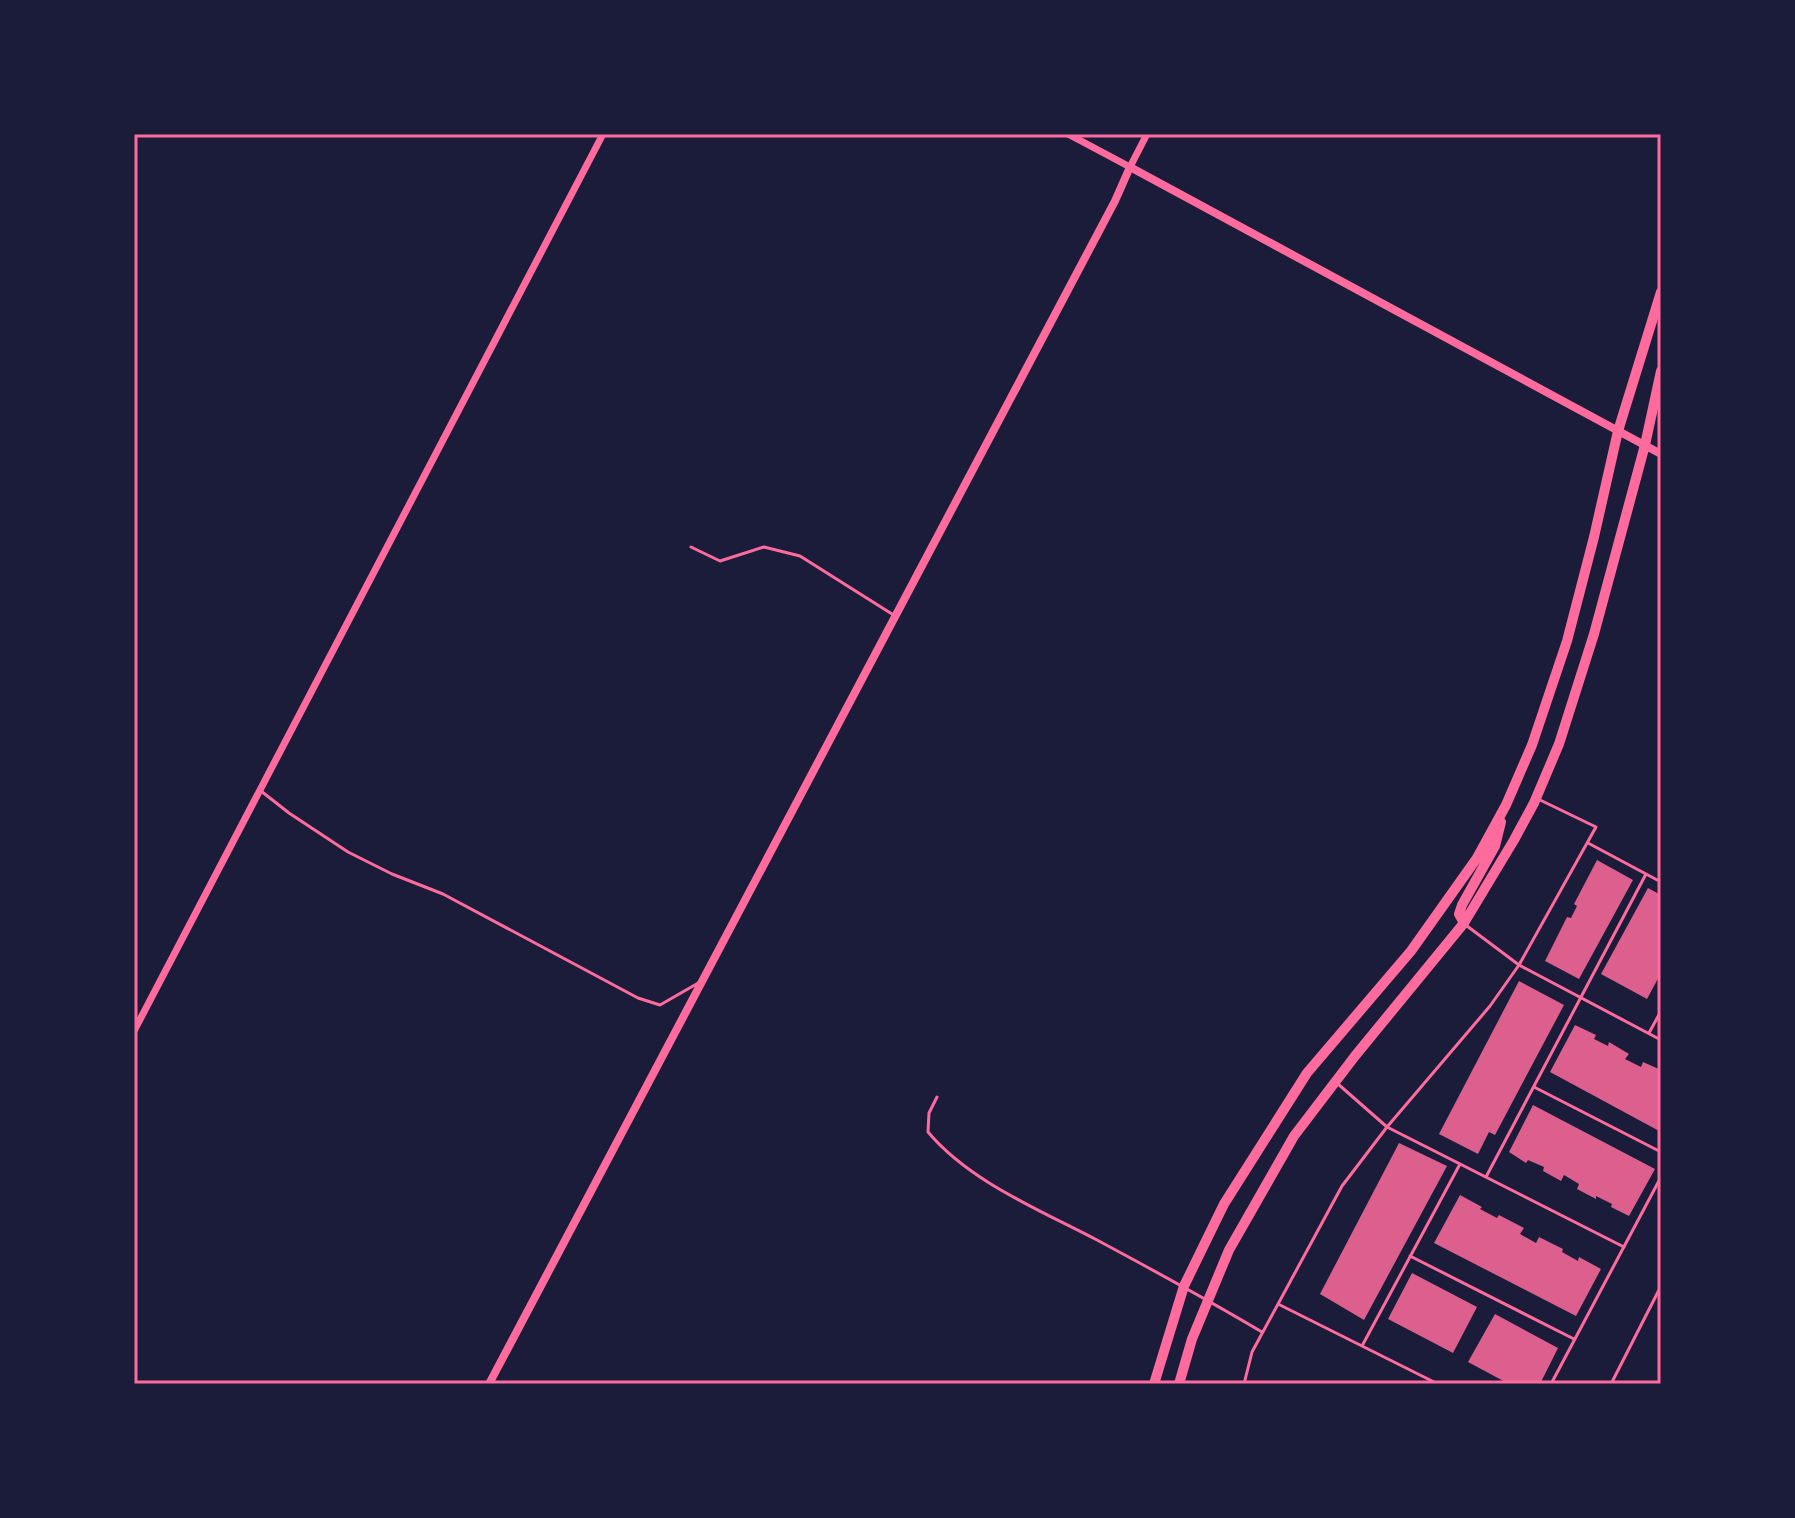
<svg xmlns="http://www.w3.org/2000/svg" width="1795" height="1518" font-family="'Source Sans 3',sans-serif">
  <style>
    .building { fill: #dd5f8e }
    .lines { fill: none; stroke-linecap: round; stroke-linejoin: round }
    .service { stroke: #ff6b9d; stroke-width: 3 }
    .minor { stroke: #ff6b9d; stroke-width: 7 }
    .tertiary { stroke: #ff6b9d; stroke-width: 8 }
    .primary { stroke: #ff6b9d; stroke-width: 10 }
    .neatline { fill: none; stroke: #ff6b9d; stroke-width: 3 }
  </style>
  <rect width="100%" height="100%" fill="#1b1b3a"/>
  <path class="building" d="M 1597,860 L 1633,880 L 1579,979 L 1545,961 L 1567,917 L 1571,918 L 1577,906 L 1574,904 Z
    M 1648,888 L 1661,895 L 1661,973 L 1647,999 L 1601,974 Z
    M 1519,981 L 1564,1005 L 1495,1135 L 1489,1132 L 1478,1154 L 1439,1134 Z
    M 1575,1025 L 1596,1035 L 1594,1039 L 1608,1046 L 1609,1042 L 1629,1054 L 1625,1059 L 1641,1067 L 1643,1062 L 1661,1070 L 1661,1132 L 1550,1072 Z
    M 1533,1105 L 1655,1169 L 1629,1216 L 1611,1207 L 1612,1204 L 1596,1196 L 1596,1199 L 1577,1189 L 1579,1184 L 1564,1175 L 1561,1181 L 1543,1171 L 1544,1167 L 1528,1160 L 1526,1163 L 1509,1152 Z
    M 1399,1143 L 1447,1166 L 1364,1320 L 1320,1294 Z
    M 1460,1195 L 1482,1207 L 1480,1209 L 1497,1218 L 1499,1215 L 1524,1228 L 1520,1234 L 1536,1243 L 1539,1237 L 1563,1249 L 1562,1252 L 1578,1261 L 1579,1257 L 1601,1269 L 1576,1316 L 1434,1243 Z
    M 1412,1273 L 1477,1307 L 1453,1353 L 1388,1319 Z
    M 1495,1314 L 1558,1348 L 1540,1384 L 1509,1384 L 1468,1362 Z"/>
  <g class="lines">
    <path class="service" d="M 691,547 L 720,561 L 764,547 L 800,556 L 892,614
      M 261,791 L 289,813 L 348,852 L 392,874 L 443,894 L 638,998 L 660,1005 L 700,982
      M 1588,843 L 1661,882
      M 1467,926 L 1519,965 L 1661,1040
      M 1649,1033 L 1661,1011
      M 1338,1084 L 1387,1127 L 1624,1247
      M 1534,1087 L 1661,1152
      M 937,1097 L 929,1113 L 928,1132 C 970,1182 1040,1210 1097,1240 C 1153,1270 1208,1300 1262,1332
      M 1486,1177 L 1646,874
      M 1410,1256 L 1574,1339
      M 1278,1304 L 1438,1384
      M 1362,1346 L 1460,1164
      M 1244,1384 L 1252,1352 L 1342,1186 L 1387,1127 L 1490,1006 L 1519,965 L 1596,827 L 1538,799
      M 1551,1384 L 1661,1177
      M 1611,1384 L 1661,1286"/>
    <path class="minor" d="M 1068,134 L 1130,167 L 1147,134
      M 134,1031 L 603,134"/>
    <path class="tertiary" d="M 489,1384 L 1115,201 L 1130,167 L 1661,454"/>
    <path class="primary" d="M 1464,923 L 1459,914 L 1462,905 L 1495,846 L 1501,822
      M 1154,1384 L 1184,1286 L 1224,1204 L 1307,1073 L 1411,951 L 1477,858 L 1506,805 L 1532,745 L 1567,641 L 1594,537 L 1618,431 L 1661,292
      M 1179,1384 L 1192,1339 L 1229,1250 L 1294,1136 L 1355,1056 L 1464,923 L 1514,840 L 1534,803 L 1559,744 L 1594,634 L 1645,445 L 1661,371"/>
  </g>
  <rect width="1795" height="1518" fill="none" stroke="#1b1b3a" stroke-width="272"/>
  <rect x="136" y="136" width="1523" height="1246" class="neatline"/>
</svg>
